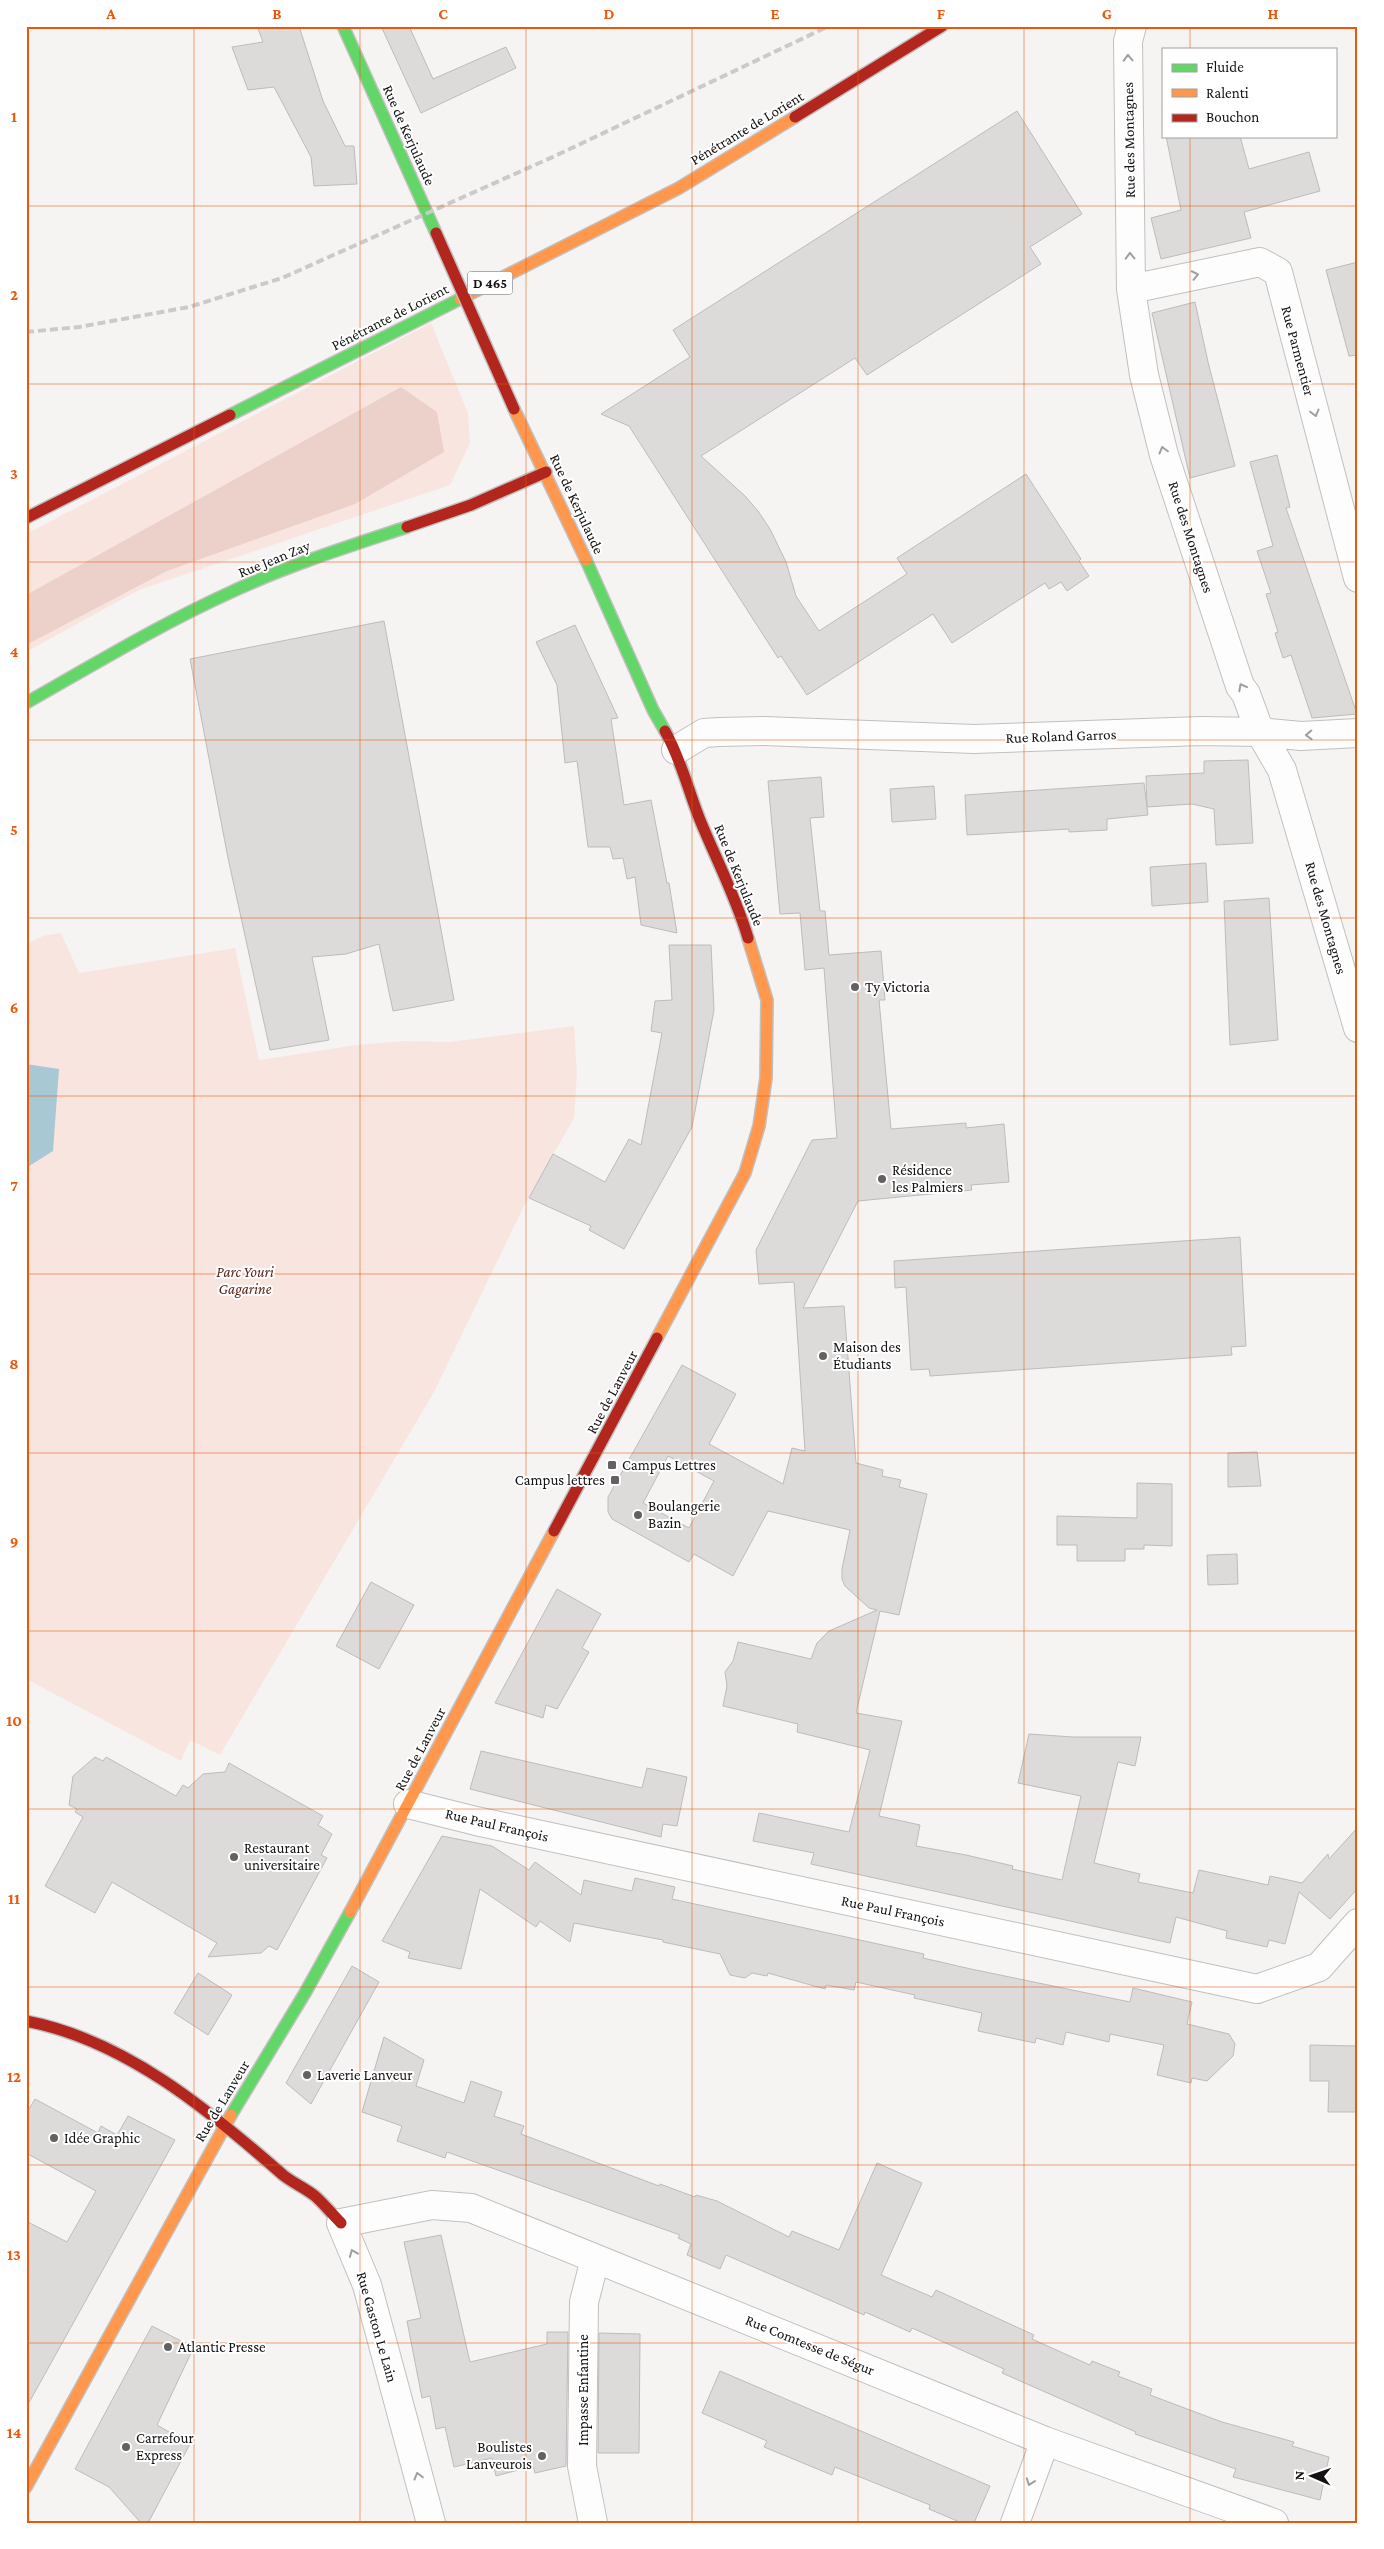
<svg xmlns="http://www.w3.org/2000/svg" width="1384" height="2549" font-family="'Crimson Pro',serif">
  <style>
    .green { fill: #f9e5e0 }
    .forest { fill: #ecd1cb }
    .water { fill: #a8c8d4 }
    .building { fill: #dcdbda; stroke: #bdbbbb; fill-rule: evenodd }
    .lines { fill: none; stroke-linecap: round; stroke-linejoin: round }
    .street-casing { stroke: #c1c0bf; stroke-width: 30 }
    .fast-casing { stroke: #c1c0bf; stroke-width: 14 }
    .slow-casing { stroke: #c1c0bf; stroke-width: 14 }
    .jam-casing { stroke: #c1c0bf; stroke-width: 14 }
    .street { stroke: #fefdfd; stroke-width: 28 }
    .fast { stroke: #63d668; stroke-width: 11 }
    .slow { stroke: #ff974d; stroke-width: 11 }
    .jam { stroke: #b3261e; stroke-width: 11 }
    .rail { stroke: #cbcac9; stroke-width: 4; stroke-dasharray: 8 4; stroke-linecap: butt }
    .jam-bridge-casing { stroke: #c1c0bf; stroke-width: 14; stroke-linecap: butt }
    .jam-bridge { stroke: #b3261e; stroke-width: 11 }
    .oneway { stroke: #a09f9f }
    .grid { fill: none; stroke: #e8590c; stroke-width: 1; stroke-opacity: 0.55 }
    .poi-dot { fill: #636161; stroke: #fff; stroke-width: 2 }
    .labels { text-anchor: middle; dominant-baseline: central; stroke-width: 4; stroke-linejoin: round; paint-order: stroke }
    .shield { fill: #fff; stroke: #5a5959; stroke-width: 1 }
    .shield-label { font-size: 14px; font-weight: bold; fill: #141212 }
    .street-label { font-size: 15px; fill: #141212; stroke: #fff }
    .poi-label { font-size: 15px; fill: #141212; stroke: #fff; text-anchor: start }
    .park-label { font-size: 15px; font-style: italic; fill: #5d241a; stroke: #fff }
    .neatline { fill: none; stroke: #e8590c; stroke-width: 2 }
    .grid-label { font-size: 16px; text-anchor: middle; font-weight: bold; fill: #e8590c }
  </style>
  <rect width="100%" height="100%" fill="#f6f4f3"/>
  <path class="green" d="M 431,323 L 468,413 L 470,443 L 450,485 L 139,590 L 26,652 L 26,534 Z
    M 61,933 L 79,973 L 235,948 L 259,1060 L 356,1045 L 404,1041 L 449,1042 L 574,1026 L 577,1073 L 574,1118 L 524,1206 L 434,1392 L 220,1755 L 190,1740 L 181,1761 L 26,1679 L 26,944 L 43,936 Z"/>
  <path class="forest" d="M 401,387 L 437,412 L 444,452 L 355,504 L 167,571 L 26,645 L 26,595 Z"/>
  <path class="water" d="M 26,1064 L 59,1069 L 53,1151 L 26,1168 Z"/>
  <path class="building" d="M 257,26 L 299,26 L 323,101 L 345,146 L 354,146 L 357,184 L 314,186 L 311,157 L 274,87 L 248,90 L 232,47 L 263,42 Z
    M 381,26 L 409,26 L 433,79 L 506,47 L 516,68 L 421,113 Z
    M 1017,111 L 1082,214 L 1030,247 L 1041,264 L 867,375 L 855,358 L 701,456 L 745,496 L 758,511 L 770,529 L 786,562 L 796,596 L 819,631 L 907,574 L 897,558 L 1026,474 L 1081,559 L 1079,561 L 1089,576 L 1067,591 L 1061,582 L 1049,589 L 1045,583 L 952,643 L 933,614 L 807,695 L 781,656 L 778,658 L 629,426 L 601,414 L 690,357 L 673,330 Z
    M 1166,136 L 1240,136 L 1249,169 L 1309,152 L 1320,191 L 1244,212 L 1251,238 L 1161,259 L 1151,218 L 1181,210 Z
    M 1358,262 L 1358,355 L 1349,356 L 1326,270 Z
    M 1195,302 L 1208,362 L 1235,466 L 1190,478 L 1152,313 Z
    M 1277,455 L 1290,507 L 1286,508 L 1357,714 L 1312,718 L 1291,655 L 1283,658 L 1275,633 L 1278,632 L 1266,594 L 1271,593 L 1257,551 L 1273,546 L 1250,462 Z
    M 384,621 L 454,1000 L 393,1011 L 379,944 L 346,954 L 312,957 L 329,1040 L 270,1050 L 228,858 L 190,659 Z
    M 575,625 L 618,718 L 611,719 L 624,805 L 651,800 L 667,883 L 669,883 L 677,933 L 641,925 L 635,877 L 627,879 L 623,858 L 613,859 L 610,847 L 588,847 L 577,761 L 565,763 L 557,685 L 536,642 Z
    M 1248,760 L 1253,843 L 1216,845 L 1214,809 L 1192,804 L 1147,807 L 1146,776 L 1204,773 L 1204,761 Z
    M 821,777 L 824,817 L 810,818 L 820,911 L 825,911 L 829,955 L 881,951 L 885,1000 L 879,1000 L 891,1129 L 966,1123 L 966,1128 L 1004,1124 L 1009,1182 L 971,1185 L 972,1190 L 858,1201 L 803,1308 L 844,1306 L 856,1463 L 883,1470 L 882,1476 L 901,1480 L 899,1487 L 927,1494 L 899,1615 L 880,1611 L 856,1713 L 902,1721 L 879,1816 L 920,1825 L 916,1846 L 966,1855 L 1013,1866 L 1012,1869 L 1062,1880 L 1081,1796 L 1018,1783 L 1029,1734 L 1073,1737 L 1141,1737 L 1135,1766 L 1118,1762 L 1094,1863 L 1140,1874 L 1138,1882 L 1193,1893 L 1199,1870 L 1268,1885 L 1270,1876 L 1302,1883 L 1328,1854 L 1329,1859 L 1358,1827 L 1358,1888 L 1330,1919 L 1299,1892 L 1285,1944 L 1269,1940 L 1267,1947 L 1226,1938 L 1227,1931 L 1176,1917 L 1170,1943 L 811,1864 L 814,1853 L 753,1841 L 759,1813 L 849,1832 L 870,1750 L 797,1732 L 798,1724 L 723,1706 L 727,1686 L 725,1672 L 733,1661 L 738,1642 L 811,1659 L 817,1643 L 829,1631 L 877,1610 L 869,1608 L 845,1586 L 842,1579 L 842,1569 L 850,1530 L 768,1511 L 733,1576 L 694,1554 L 689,1562 L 612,1519 L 608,1512 L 608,1497 L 682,1365 L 736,1394 L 709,1444 L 783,1484 L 792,1448 L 805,1451 L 794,1282 L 759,1284 L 756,1250 L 812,1140 L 837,1138 L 824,968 L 805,970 L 800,913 L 780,914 L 768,781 ZM 668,1456 L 714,1481 L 689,1528 L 643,1503 Z
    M 1144,783 L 1148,815 L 1107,819 L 1107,830 L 1069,832 L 1069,829 L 967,835 L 965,795 Z
    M 934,786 L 936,819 L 892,822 L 890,789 Z
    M 1206,863 L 1208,902 L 1152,906 L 1150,867 Z
    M 1269,898 L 1278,1040 L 1230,1045 L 1224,901 Z
    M 669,945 L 711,945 L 714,1010 L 692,1127 L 624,1249 L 589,1230 L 591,1226 L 529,1198 L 553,1154 L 605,1182 L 629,1139 L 641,1145 L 662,1033 L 651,1031 L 655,1001 L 672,1000 Z
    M 1240,1237 L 1246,1346 L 1231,1347 L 1232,1355 L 930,1376 L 929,1369 L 911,1370 L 906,1287 L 895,1288 L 894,1261 Z
    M 1257,1452 L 1261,1486 L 1228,1487 L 1228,1453 Z
    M 1137,1483 L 1172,1484 L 1172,1546 L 1144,1545 L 1144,1549 L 1125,1549 L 1125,1561 L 1077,1561 L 1077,1545 L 1057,1545 L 1057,1516 L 1137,1518 Z
    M 1237,1554 L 1238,1584 L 1208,1585 L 1207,1555 Z
    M 371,1582 L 414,1605 L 379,1669 L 336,1646 Z
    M 557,1589 L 601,1614 L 582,1648 L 589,1652 L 557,1709 L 546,1705 L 543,1718 L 495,1703 Z
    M 481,1751 L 642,1788 L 647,1768 L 687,1777 L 677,1826 L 663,1824 L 661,1837 L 470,1789 Z
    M 95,1757 L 103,1761 L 106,1757 L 176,1796 L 183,1785 L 188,1788 L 203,1774 L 225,1772 L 229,1763 L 323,1816 L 318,1825 L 332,1834 L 321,1855 L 327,1858 L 277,1950 L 269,1946 L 261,1953 L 208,1957 L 217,1943 L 112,1882 L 95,1913 L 45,1886 L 83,1817 L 75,1812 L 77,1809 L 69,1805 L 73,1776 Z
    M 442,1836 L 492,1846 L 529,1870 L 535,1862 L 581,1895 L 584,1880 L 632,1891 L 635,1878 L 675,1887 L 672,1899 L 924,1954 L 923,1958 L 971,1969 L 1130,2002 L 1133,1988 L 1192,2002 L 1187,2024 L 1229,2034 L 1235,2044 L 1233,2056 L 1207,2081 L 1192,2078 L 1191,2083 L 1157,2075 L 1164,2045 L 1110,2034 L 1109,2042 L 1066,2032 L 1063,2045 L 1036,2038 L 1035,2043 L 978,2031 L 982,2013 L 914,1998 L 915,1995 L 856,1982 L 854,1990 L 826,1985 L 825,1989 L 768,1973 L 767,1976 L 752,1973 L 745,1978 L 730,1975 L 720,1954 L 663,1942 L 663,1940 L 574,1923 L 570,1942 L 540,1921 L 536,1927 L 480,1889 L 461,1969 L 408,1958 L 410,1952 L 382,1941 Z
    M 352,1966 L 379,1982 L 311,2104 L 286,2083 Z
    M 198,1973 L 232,1995 L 208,2035 L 174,2013 Z
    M 384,2037 L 424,2060 L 416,2086 L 464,2103 L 471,2081 L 502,2092 L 494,2116 L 524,2126 L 521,2134 L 659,2186 L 660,2184 L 695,2197 L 696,2195 L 717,2201 L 789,2237 L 792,2231 L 839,2250 L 877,2163 L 922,2183 L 881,2275 L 932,2297 L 936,2290 L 1034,2335 L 1032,2339 L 1063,2353 L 1090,2365 L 1092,2361 L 1120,2372 L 1118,2376 L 1152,2389 L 1150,2395 L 1222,2422 L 1294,2442 L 1292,2446 L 1329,2457 L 1320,2500 L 1233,2477 L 1236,2469 L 1135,2434 L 1136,2432 L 1002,2373 L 1004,2369 L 912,2328 L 910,2332 L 865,2312 L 864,2315 L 726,2255 L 720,2269 L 687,2255 L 691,2244 L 678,2238 L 680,2235 L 447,2152 L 445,2158 L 397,2141 L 402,2126 L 362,2112 Z
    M 1310,2045 L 1358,2046 L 1358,2112 L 1328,2112 L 1329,2081 L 1310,2081 Z
    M 35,2099 L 98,2133 L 101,2126 L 117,2135 L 128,2116 L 175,2140 L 26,2408 L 26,2221 L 67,2242 L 96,2191 L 26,2153 L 26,2114 Z
    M 441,2235 L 470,2362 L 547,2344 L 547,2332 L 568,2332 L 566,2466 L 535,2473 L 533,2466 L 496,2476 L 492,2458 L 454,2467 L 445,2427 L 436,2429 L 430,2396 L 422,2398 L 407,2321 L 421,2318 L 404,2242 Z
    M 152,2326 L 181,2341 L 180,2344 L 192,2351 L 157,2425 L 190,2444 L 148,2523 L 141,2523 L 109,2487 L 75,2469 Z
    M 599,2333 L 640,2334 L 639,2453 L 598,2453 Z
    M 720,2371 L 990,2486 L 974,2523 L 962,2523 L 929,2509 L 930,2505 L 835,2467 L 832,2475 L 764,2447 L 767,2441 L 702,2413 Z"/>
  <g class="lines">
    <g class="street-casing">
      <path id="street" d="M 1132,26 L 1128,41 L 1131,289 L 1144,375 L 1164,455 L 1240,686 L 1246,694 L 1260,732 L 1282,770 L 1358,1028
        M 1131,289 L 1260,262 L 1278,272 L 1358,578
        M 676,750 L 704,733 L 719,732 L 764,731 L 974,739 L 1201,731 L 1260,732 L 1301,736 L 1358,733
        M 408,1804 L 476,1821 L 1257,1989 L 1319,1967 L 1358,1923
        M 431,2523 L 367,2285 L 341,2223 L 432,2205 L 471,2208 L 1045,2441 L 1274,2523
        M 593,2523 L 582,2466 L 584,2302 L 595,2259
        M 1015,2523 L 1045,2441"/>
    </g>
    <g class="fast-casing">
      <path id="fast" d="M 343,26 L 436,233
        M 230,415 L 460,299
        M 586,560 L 653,710 L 665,731
        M 26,703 C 93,665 159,625 229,593 C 286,566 347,547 407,527
        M 231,2115 L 305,1993 L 350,1912"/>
    </g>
    <g class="slow-casing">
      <path id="slow" d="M 460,299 L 679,188 L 795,117
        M 514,409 L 586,560
        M 657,1338 L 745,1173 L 759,1126 L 766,1078 L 767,1000 L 748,938
        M 350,1912 L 554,1531
        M 26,2487 L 231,2115"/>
    </g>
    <g class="jam-casing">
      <path id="jam" d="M 795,117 L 942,26
        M 26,518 L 230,415
        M 407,527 L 471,505 L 546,472
        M 665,731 C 681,759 688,790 700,820 C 716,859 736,897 748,938
        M 554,1531 L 657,1338
        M 26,2021 C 125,2040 209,2110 283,2175 C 293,2183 305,2188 315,2196 C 324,2204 332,2214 341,2223"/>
    </g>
    <use href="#street" class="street"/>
    <use href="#fast" class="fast"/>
    <use href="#slow" class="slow"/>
    <use href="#jam" class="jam"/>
    <path class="rail" d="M 26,332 L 79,327 L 189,307 L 282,278 L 555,156 L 829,26"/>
    <g class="jam-bridge-casing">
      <path id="jam-bridge" d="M 436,233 L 514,409"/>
    </g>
    <use href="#jam-bridge" class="jam-bridge"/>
  </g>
  <defs><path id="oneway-chevron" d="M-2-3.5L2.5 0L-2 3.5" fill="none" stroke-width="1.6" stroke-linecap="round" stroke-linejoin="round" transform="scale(1.25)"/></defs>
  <g class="oneway">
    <use href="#oneway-chevron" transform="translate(1128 58) rotate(-91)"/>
    <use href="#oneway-chevron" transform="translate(1130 256) rotate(-91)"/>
    <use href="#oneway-chevron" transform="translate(1195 275) rotate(-12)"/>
    <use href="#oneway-chevron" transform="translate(1315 413) rotate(75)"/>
    <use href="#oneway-chevron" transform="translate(1163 450) rotate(-105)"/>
    <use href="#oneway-chevron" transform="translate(1242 687) rotate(-118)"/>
    <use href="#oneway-chevron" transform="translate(1309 735) rotate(178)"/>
    <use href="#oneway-chevron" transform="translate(353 2253) rotate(-112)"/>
    <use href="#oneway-chevron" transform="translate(418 2476) rotate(-105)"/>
    <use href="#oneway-chevron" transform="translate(1030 2482) rotate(110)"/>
  </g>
  <path class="grid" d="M 194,26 L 194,2523M 360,26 L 360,2523M 526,26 L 526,2523M 692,26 L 692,2523M 858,26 L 858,2523M 1024,26 L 1024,2523M 1190,26 L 1190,49M 1190,136 L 1190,2523M 26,206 L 1358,206M 26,384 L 1358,384M 26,562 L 1358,562M 26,740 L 1358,740M 26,918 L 1358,918M 26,1096 L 1358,1096M 26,1274 L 1358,1274M 26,1453 L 1358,1453M 26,1631 L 1358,1631M 26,1809 L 1358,1809M 26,1987 L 1358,1987M 26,2165 L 1358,2165M 26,2343 L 1358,2343"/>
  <g class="poi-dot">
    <circle cx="855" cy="987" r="5"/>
    <circle cx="882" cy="1179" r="5"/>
    <circle cx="823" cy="1356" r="5"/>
    <rect x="607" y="1460" width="10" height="10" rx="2.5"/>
    <rect x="610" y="1475" width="10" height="10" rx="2.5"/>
    <circle cx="638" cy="1515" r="5"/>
    <circle cx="234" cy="1857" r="5"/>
    <circle cx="307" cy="2075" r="5"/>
    <circle cx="54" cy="2138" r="5"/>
    <circle cx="168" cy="2347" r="5"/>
    <circle cx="126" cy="2447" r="5"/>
    <circle cx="542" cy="2456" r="5"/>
  </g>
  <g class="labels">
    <rect class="shield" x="467.5" y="271.5" width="45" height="23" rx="4"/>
    <g class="shield-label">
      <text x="490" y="283">D 465</text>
    </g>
    <g class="street-label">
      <text transform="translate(747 128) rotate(-31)">Pénétrante de Lorient</text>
      <text transform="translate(409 135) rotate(66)">Rue de Kerjulaude</text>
      <text transform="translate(1129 140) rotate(-91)">Rue des Montagnes</text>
      <text transform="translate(390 317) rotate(-27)">Pénétrante de Lorient</text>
      <text transform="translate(1298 351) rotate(75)">Rue Parmentier</text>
      <text transform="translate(577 504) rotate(65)">Rue de Kerjulaude</text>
      <text transform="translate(1191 537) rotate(72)">Rue des Montagnes</text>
      <text transform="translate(274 559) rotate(-22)">Rue Jean Zay</text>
      <text transform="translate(1061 736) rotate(-2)">Rue Roland Garros</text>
      <text transform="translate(739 875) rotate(68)">Rue de Kerjulaude</text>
      <text transform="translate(1326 918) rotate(74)">Rue des Montagnes</text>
      <text transform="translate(612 1392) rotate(-62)">Rue de Lanveur</text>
      <text transform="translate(420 1749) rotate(-62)">Rue de Lanveur</text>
      <text transform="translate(497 1825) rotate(13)">Rue Paul François</text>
      <text transform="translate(893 1911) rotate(12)">Rue Paul François</text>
      <text transform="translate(222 2101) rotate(-59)">Rue de Lanveur</text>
      <text transform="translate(377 2327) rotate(74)">Rue Gaston Le Lain</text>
      <text transform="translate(810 2345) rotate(22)">Rue Comtesse de Ségur</text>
      <text transform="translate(583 2390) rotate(-90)">Impasse Enfantine</text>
    </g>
    <g class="poi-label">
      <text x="865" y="987">Ty Victoria</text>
      <text x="892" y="1170">Résidence<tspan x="892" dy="17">les Palmiers</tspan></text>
      <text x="833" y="1347">Maison des<tspan x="833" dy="17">Étudiants</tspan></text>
      <text x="622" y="1465">Campus Lettres</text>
      <text x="605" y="1480" text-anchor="end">Campus lettres</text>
      <text x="648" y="1506">Boulangerie<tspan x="648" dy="17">Bazin</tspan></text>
      <text x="244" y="1848">Restaurant<tspan x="244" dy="17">universitaire</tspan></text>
      <text x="317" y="2075">Laverie Lanveur</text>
      <text x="64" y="2138">Idée Graphic</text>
      <text x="178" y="2347">Atlantic Presse</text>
      <text x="136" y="2438">Carrefour<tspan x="136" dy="17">Express</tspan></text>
      <text x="532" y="2447" text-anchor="end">Boulistes<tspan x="532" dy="17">Lanveurois</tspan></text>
    </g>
    <g class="park-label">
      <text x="245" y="1272">Parc Youri<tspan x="245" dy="17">Gagarine</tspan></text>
    </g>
  </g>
  <rect width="1384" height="2549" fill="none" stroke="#ffffff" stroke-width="55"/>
  <rect x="1162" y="48" width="175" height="90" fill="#ffffff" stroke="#a1a0a0"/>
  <rect x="1172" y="64" width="25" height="8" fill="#63d668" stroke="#a1a0a0"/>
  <text x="1206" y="72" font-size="15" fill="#141212">Fluide</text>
  <rect x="1172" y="89" width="25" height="8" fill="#ff974d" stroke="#a1a0a0"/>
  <text x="1206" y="98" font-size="15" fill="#141212">Ralenti</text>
  <rect x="1172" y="114" width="25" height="8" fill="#b3261e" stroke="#a1a0a0"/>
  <text x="1206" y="122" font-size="15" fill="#141212">Bouchon</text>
  <g transform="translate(1312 2476) rotate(272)" stroke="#ffffff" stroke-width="4" paint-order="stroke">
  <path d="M0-4L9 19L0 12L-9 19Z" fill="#141212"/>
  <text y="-8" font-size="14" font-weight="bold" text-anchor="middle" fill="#141212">N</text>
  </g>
  <rect x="28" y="28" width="1328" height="2494" class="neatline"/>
  <g class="grid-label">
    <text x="111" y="19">A</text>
    <text x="277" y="19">B</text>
    <text x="443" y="19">C</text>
    <text x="609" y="19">D</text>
    <text x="775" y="19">E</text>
    <text x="941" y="19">F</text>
    <text x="1107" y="19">G</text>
    <text x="1273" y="19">H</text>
    <text x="14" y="122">1</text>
    <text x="14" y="300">2</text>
    <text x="14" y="479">3</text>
    <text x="14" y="657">4</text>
    <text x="14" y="835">5</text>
    <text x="14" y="1013">6</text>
    <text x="14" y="1191">7</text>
    <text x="14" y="1369">8</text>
    <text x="14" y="1547">9</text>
    <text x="14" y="1726">10</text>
    <text x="14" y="1904">11</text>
    <text x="14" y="2082">12</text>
    <text x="14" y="2260">13</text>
    <text x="14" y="2438">14</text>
  </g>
</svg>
